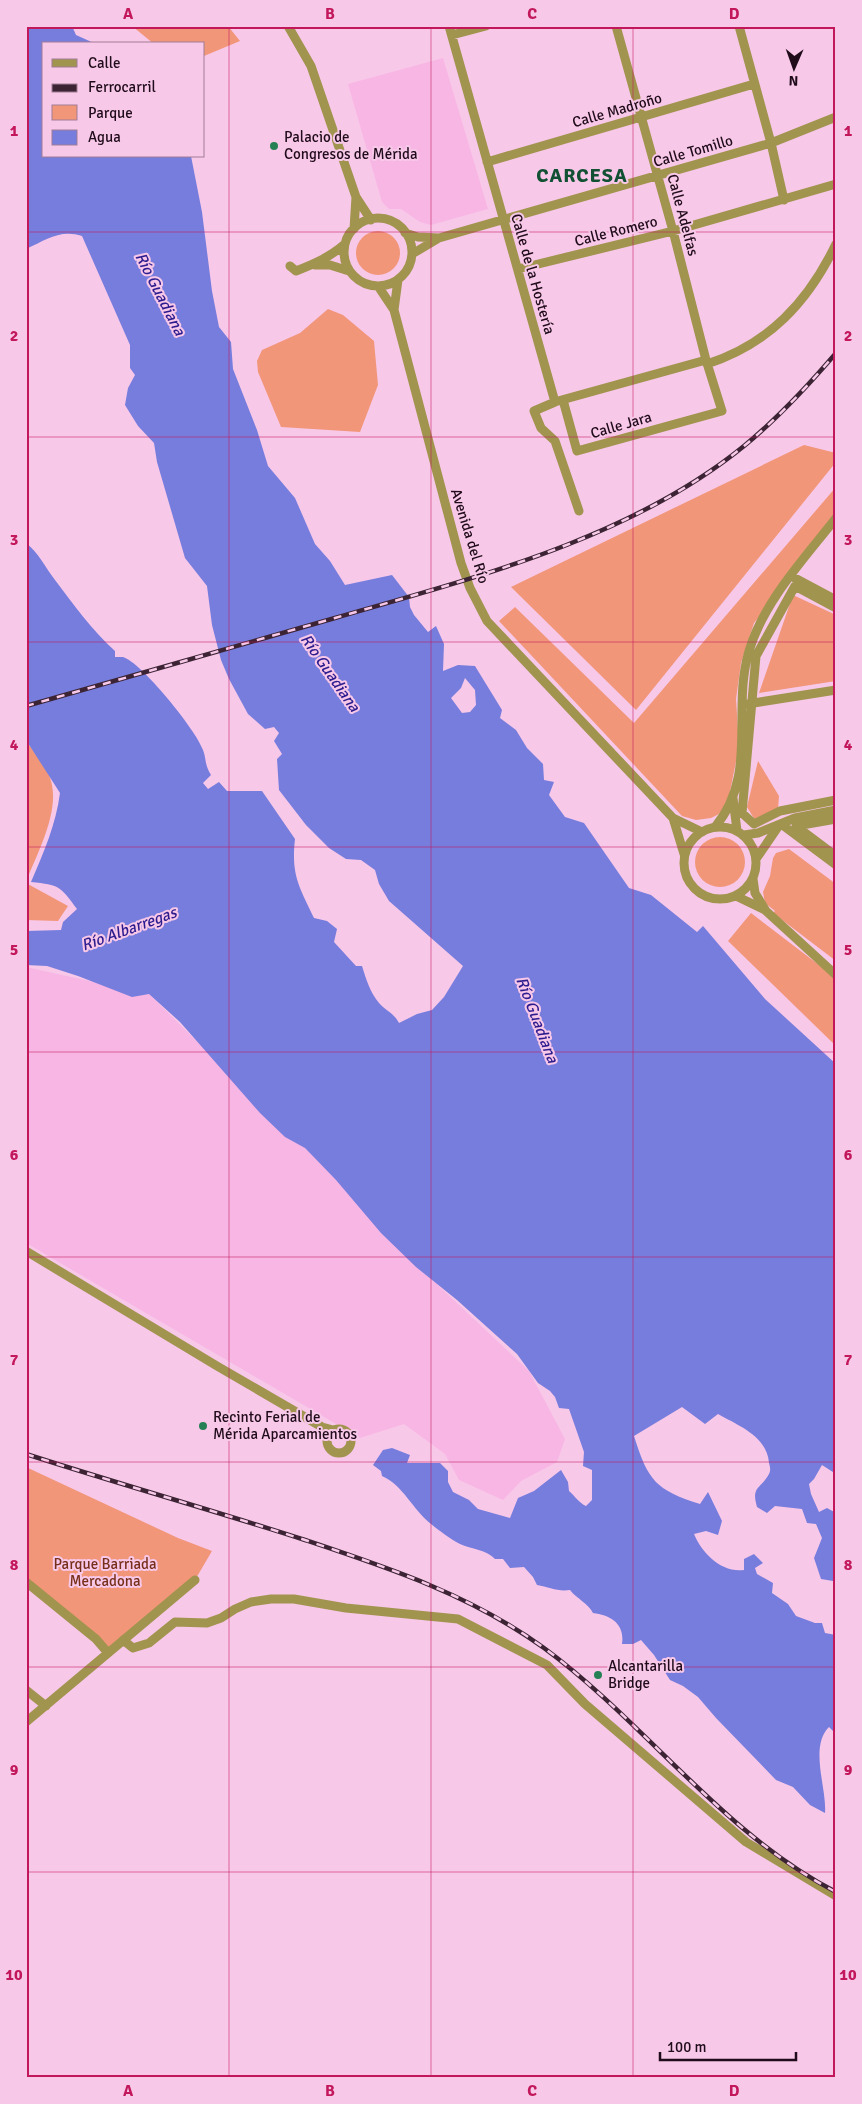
<svg xmlns="http://www.w3.org/2000/svg" width="862" height="2104" font-family="Signika,sans-serif">
  <style>
    .built { fill: #f8b6e4 }
    .green { fill: #f19679 }
    .water { fill: #767ddd; fill-rule: evenodd }
    .lines { fill: none; stroke-linecap: round; stroke-linejoin: round }
    .minor { stroke: #a1944e; stroke-width: 9 }
    .rail-casing { stroke: #3c2434; stroke-width: 4.5 }
    .rail { stroke: #f8c8e9; stroke-width: 2.5; stroke-dasharray: 8; stroke-linecap: butt }
    .grid { fill: none; stroke: #c2185b; stroke-width: 1; stroke-opacity: 0.55 }
    .poi-dot { fill: #258055; stroke: #f8c8e9; stroke-width: 2 }
    .labels { text-anchor: middle; dominant-baseline: central; stroke-width: 4; stroke-linejoin: round; paint-order: stroke }
    .street-label { font-size: 15px; fill: #1f0b19; stroke: #f8c8e9 }
    .poi-label { font-size: 15px; fill: #1f0b19; stroke: #f8c8e9; text-anchor: start }
    .park-label { font-size: 15px; fill: #763019; stroke: #f8c8e9 }
    .water-label { font-size: 16px; font-style: italic; fill: #2c1c8e; stroke: #f8c8e9 }
    .district-label { font-size: 20px; font-weight: bold; letter-spacing: 1px; fill: #115033; stroke: #f8c8e9 }
    .neatline { fill: none; stroke: #c2185b; stroke-width: 2 }
    .grid-label { font-size: 16px; text-anchor: middle; font-weight: bold; fill: #c2185b }
  </style>
  <rect width="100%" height="100%" fill="#f8c8e9"/>
  <path class="built" d="M 443,58 L 488,209 L 431,225 L 420,222 L 401,209 L 389,209 L 382,202 L 348,84 Z
    M 26,967 L 149,994 L 305,1148 L 440,1287 L 529,1371 L 565,1439 L 557,1462 L 521,1481 L 503,1500 L 459,1480 L 445,1454 L 404,1424 L 360,1438 L 26,1243 Z"/>
  <path class="green" d="M 132,26 L 228,26 L 240,41 L 204,56 L 204,44 L 154,44 Z
    M356 253a22 22 0 1 1 44 0a22 22 0 1 1-44 0Z
    M 328,309 L 343,315 L 374,341 L 378,385 L 360,432 L 281,427 L 258,372 L 257,361 L 262,350 L 300,333 Z
    M 804,445 L 836,453 L 836,462 L 636,710 L 511,587 Z
    M 836,487 L 836,522 L 754,623 L 741,663 L 736,699 L 739,746 L 728,802 L 721,813 L 711,818 L 696,820 L 682,816 L 499,621 L 515,607 L 634,723 Z
    M 793,595 L 836,615 L 836,681 L 759,693 Z
    M 26,740 C 33,751 42,762 48,773 C 64,805 38,851 26,882 Z
    M 758,761 L 779,796 L 778,809 L 755,820 L 747,807 Z
    M695 862a25 25 0 1 1 50 0a25 25 0 1 1-50 0Z
    M 789,849 L 836,884 L 836,961 L 773,913 L 775,911 L 765,903 L 763,892 L 770,876 L 773,858 L 776,853 Z
    M 26,883 L 68,906 L 58,921 L 26,920 Z
    M 751,913 L 836,978 L 836,1046 L 728,941 Z
    M 26,1467 L 178,1538 L 212,1551 L 195,1580 L 108,1653 L 26,1585 Z"/>
  <path class="water" d="M 26,26 L 72,26 L 76,35 L 96,44 L 44,44 L 44,156 L 191,156 L 202,212 L 212,291 L 219,327 L 231,342 L 233,369 L 257,430 L 268,466 L 295,498 L 315,544 L 330,561 L 345,585 L 392,575 L 409,597 L 410,607 L 414,615 L 428,632 L 436,626 L 444,644 L 443,671 L 458,665 L 475,666 L 502,710 L 500,718 L 516,730 L 527,748 L 543,764 L 544,780 L 554,782 L 549,795 L 565,817 L 584,823 L 629,888 L 651,895 L 697,932 L 703,926 L 765,999 L 836,1064 L 836,1474 L 822,1465 L 814,1479 L 809,1484 L 811,1494 L 819,1512 L 827,1508 L 836,1513 L 836,1590 L 833,1581 L 821,1579 L 814,1558 L 822,1538 L 816,1524 L 807,1523 L 802,1509 L 775,1506 L 767,1513 L 757,1507 C 751,1486 760,1490 769,1474 C 771,1470 770,1467 769,1463 C 767,1436 739,1426 718,1414 L 705,1424 L 682,1407 L 634,1436 C 648,1481 656,1490 700,1504 L 708,1492 L 722,1521 L 718,1535 L 706,1531 L 694,1534 C 702,1553 721,1573 744,1570 L 744,1559 L 754,1554 L 763,1563 L 755,1568 L 757,1574 L 773,1583 L 772,1593 L 788,1604 L 796,1616 L 815,1623 L 822,1623 L 825,1633 L 836,1635 L 836,1757 L 833,1731 L 829,1727 C 809,1747 827,1788 825,1813 L 810,1805 L 793,1787 L 776,1780 L 716,1718 L 698,1697 L 683,1686 L 670,1680 L 654,1655 L 641,1640 L 633,1644 L 622,1644 C 625,1624 611,1615 593,1613 C 588,1603 577,1599 570,1590 C 558,1592 549,1587 537,1585 L 533,1577 L 524,1567 L 510,1568 L 503,1559 L 495,1559 C 487,1550 471,1549 460,1544 C 450,1539 440,1531 431,1524 C 412,1509 404,1486 382,1476 L 381,1471 L 373,1465 L 383,1450 L 392,1448 L 410,1455 L 407,1463 L 440,1463 L 448,1471 L 448,1482 L 453,1492 L 469,1500 L 478,1509 L 510,1518 L 518,1498 L 534,1491 L 561,1470 L 568,1482 L 569,1491 C 575,1496 579,1503 586,1506 L 592,1500 L 592,1470 L 583,1466 L 584,1452 L 569,1409 L 559,1408 L 555,1397 L 550,1391 L 538,1383 L 517,1354 L 457,1300 L 416,1267 L 381,1233 L 336,1180 L 305,1148 L 285,1137 L 260,1113 L 180,1022 L 149,994 L 132,997 L 78,976 L 47,966 L 26,965 L 26,931 L 61,930 L 63,922 L 77,909 C 60,886 60,885 31,882 C 44,852 56,824 60,793 L 26,740 L 26,543 C 39,553 45,567 55,580 C 73,604 92,630 115,651 L 115,657 C 117,657 120,657 123,657 C 141,662 197,731 203,750 C 207,761 204,763 211,775 L 203,783 L 208,789 L 219,782 L 227,791 L 262,791 L 295,839 C 291,875 299,886 314,918 L 327,921 L 337,929 L 334,942 L 356,966 L 362,966 C 366,979 370,992 379,1003 C 386,1011 394,1013 399,1023 L 417,1014 L 432,1010 L 444,997 L 463,966 L 389,901 L 379,884 L 375,870 L 361,860 L 346,859 L 329,848 L 306,825 L 279,790 L 277,759 L 282,754 L 274,741 L 279,733 L 274,727 L 265,729 L 248,714 L 229,679 L 221,660 L 212,625 L 207,586 L 185,558 L 157,462 L 154,443 L 138,426 L 125,405 L 128,388 L 135,375 L 130,368 L 130,345 L 82,236 C 60,229 46,240 26,249 ZM 465,678 L 475,690 L 476,705 L 470,712 L 462,713 L 451,698 L 461,688 Z"/>
  <g class="lines">
    <path class="minor" d="M 288,26 L 311,66 L 356,197 L 371,220
      M 449,26 L 555,402 L 534,411 L 541,428 L 555,441 L 579,511
      M 739,26 L 771,143 L 784,200
      M 452,35 L 486,26
      M 487,162 L 754,84
      M344 252a34 34 0 1 1 68 0a34 34 0 1 1-68 0Z
      M 354,229 L 356,197
      M 405,233 L 418,237 L 439,238
      M 412,254 L 439,238 L 771,143 L 836,117
      M 315,265 L 330,265 L 349,271
      M 290,266 L 296,271 C 314,264 330,257 345,244
      M 518,269 L 673,231 L 836,184
      M 378,286 L 394,310 L 461,563 L 470,588 L 487,621 L 673,818 L 702,832
      M 394,310 L 398,280
      M 707,364 C 769,344 808,302 836,244
      M 563,400 L 577,451 L 722,411 L 706,360 L 673,231 L 616,26
      M 558,401 L 706,360
      M 791,576 L 836,600
      M 836,608 L 795,586 L 756,656 L 742,813 L 754,824 L 780,811 L 836,800
      M 747,704 L 836,690
      M 733,798 L 737,831
      M 673,818 L 684,854
      M 836,819 L 796,826 L 836,856
      M 781,824 L 836,865
      M684 863a36 36 0 1 1 72 0a36 36 0 1 1-72 0Z
      M 715,827 C 759,774 731,711 749,651 C 764,601 804,559 836,518
      M 744,835 L 758,833 L 795,818 L 836,810
      M 756,859 L 780,824
      M 753,879 L 755,893 L 766,911 L 836,975
      M 736,896 L 765,910
      M 26,1251 L 217,1366 L 322,1427 L 333,1430
      M327 1441a12 12 0 1 1 24 0a12 12 0 1 1-24 0Z
      M 26,1582 L 96,1639 L 108,1653
      M 123,1640 L 133,1648 L 149,1643 L 175,1622 L 207,1623 L 221,1618 L 235,1609 L 251,1602 L 271,1599 L 294,1599 L 346,1608 L 458,1619 L 547,1665 L 585,1704 L 746,1842 L 836,1896
      M 26,1690 L 46,1706
      M 26,1722 L 195,1580"/>
    <g class="rail-casing">
      <path id="rail" d="M 26,706 C 129,677 232,647 335,618 C 473,578 630,539 744,446 C 778,418 807,387 836,353
        M 26,1454 C 119,1484 212,1510 305,1540 C 389,1568 471,1595 544,1648 C 646,1723 722,1833 836,1892"/>
    </g>
    <use href="#rail" class="rail"/>
  </g>
  <path class="grid" d="M 229,26 L 229,2078M 431,26 L 431,2078M 633,26 L 633,2078M 26,232 L 836,232M 26,437 L 836,437M 26,642 L 836,642M 26,847 L 836,847M 26,1052 L 836,1052M 26,1257 L 836,1257M 26,1462 L 836,1462M 26,1667 L 836,1667M 26,1872 L 836,1872"/>
  <g class="poi-dot">
    <circle cx="274" cy="146" r="5"/>
    <circle cx="203" cy="1426" r="5"/>
    <circle cx="598" cy="1675" r="5"/>
  </g>
  <g class="labels">
    <g class="street-label">
      <text transform="translate(617 110) rotate(-16)">Calle Madroño</text>
      <text transform="translate(693 151) rotate(-16)">Calle Tomillo</text>
      <text transform="translate(683 215) rotate(75)">Calle Adelfas</text>
      <text transform="translate(616 231) rotate(-14)">Calle Romero</text>
      <text transform="translate(533 274) rotate(74)">Calle de la Hostería</text>
      <text transform="translate(621 425) rotate(-16)">Calle Jara</text>
      <text transform="translate(470 536) rotate(73)">Avenida del Río</text>
    </g>
    <g class="poi-label">
      <text x="284" y="137">Palacio de<tspan x="284" dy="17">Congresos de Mérida</tspan></text>
      <text x="213" y="1417">Recinto Ferial de<tspan x="213" dy="17">Mérida Aparcamientos</tspan></text>
      <text x="608" y="1666">Alcantarilla<tspan x="608" dy="17">Bridge</tspan></text>
    </g>
    <g class="park-label">
      <text x="105" y="1564">Parque Barriada<tspan x="105" dy="17">Mercadona</tspan></text>
    </g>
    <g class="water-label">
      <text transform="translate(160 294) rotate(63)">Río Guadiana</text>
      <text transform="translate(330 673) rotate(55)">Río Guadiana</text>
      <text transform="translate(129 929) rotate(-20)">Río Albarregas</text>
      <text transform="translate(537 1020) rotate(69)">Río Guadiana</text>
    </g>
    <g class="district-label">
      <text x="582" y="175">CARCESA</text>
    </g>
  </g>
  <rect width="862" height="2104" fill="none" stroke="#f8c8e9" stroke-width="55"/>
  <rect x="42" y="42" width="162" height="115" fill="#f8c8e9" stroke="#a17c96"/>
  <rect x="52" y="59" width="25" height="8" fill="#a1944e" stroke="#a17c96"/>
  <text x="88" y="68" font-size="15" fill="#1f0b19">Calle</text>
  <rect x="52" y="84" width="25" height="8" fill="#3c2434" stroke="#a17c96"/>
  <text x="88" y="92" font-size="15" fill="#1f0b19">Ferrocarril</text>
  <rect x="52" y="105" width="25" height="15" fill="#f19679" stroke="#a17c96"/>
  <text x="88" y="118" font-size="15" fill="#1f0b19">Parque</text>
  <rect x="52" y="130" width="25" height="15" fill="#767ddd" stroke="#a17c96"/>
  <text x="88" y="142" font-size="15" fill="#1f0b19">Agua</text>
  <g transform="translate(794 68) rotate(182)" stroke="#f8c8e9" stroke-width="4" paint-order="stroke">
  <path d="M0-4L9 19L0 12L-9 19Z" fill="#1f0b19"/>
  <text y="-8" font-size="14" font-weight="bold" text-anchor="middle" fill="#1f0b19">N</text>
  </g>
  <path d="M660 2052v8h136v-8" fill="none" stroke="#1f0b19" stroke-width="2.5"/>
  <text x="667" y="2052" font-size="15" fill="#1f0b19" stroke="#f8c8e9" stroke-width="4" paint-order="stroke">100 m</text>
  <rect x="28" y="28" width="806" height="2048" class="neatline"/>
  <g class="grid-label">
    <text x="128" y="19">A</text>
    <text x="330" y="19">B</text>
    <text x="532" y="19">C</text>
    <text x="734" y="19">D</text>
    <text x="14" y="136">1</text>
    <text x="848" y="136">1</text>
    <text x="14" y="341">2</text>
    <text x="848" y="341">2</text>
    <text x="14" y="545">3</text>
    <text x="848" y="545">3</text>
    <text x="14" y="750">4</text>
    <text x="848" y="750">4</text>
    <text x="14" y="955">5</text>
    <text x="848" y="955">5</text>
    <text x="14" y="1160">6</text>
    <text x="848" y="1160">6</text>
    <text x="14" y="1365">7</text>
    <text x="848" y="1365">7</text>
    <text x="14" y="1570">8</text>
    <text x="848" y="1570">8</text>
    <text x="14" y="1775">9</text>
    <text x="848" y="1775">9</text>
    <text x="14" y="1980">10</text>
    <text x="848" y="1980">10</text>
    <text x="128" y="2096">A</text>
    <text x="330" y="2096">B</text>
    <text x="532" y="2096">C</text>
    <text x="734" y="2096">D</text>
  </g>
</svg>
